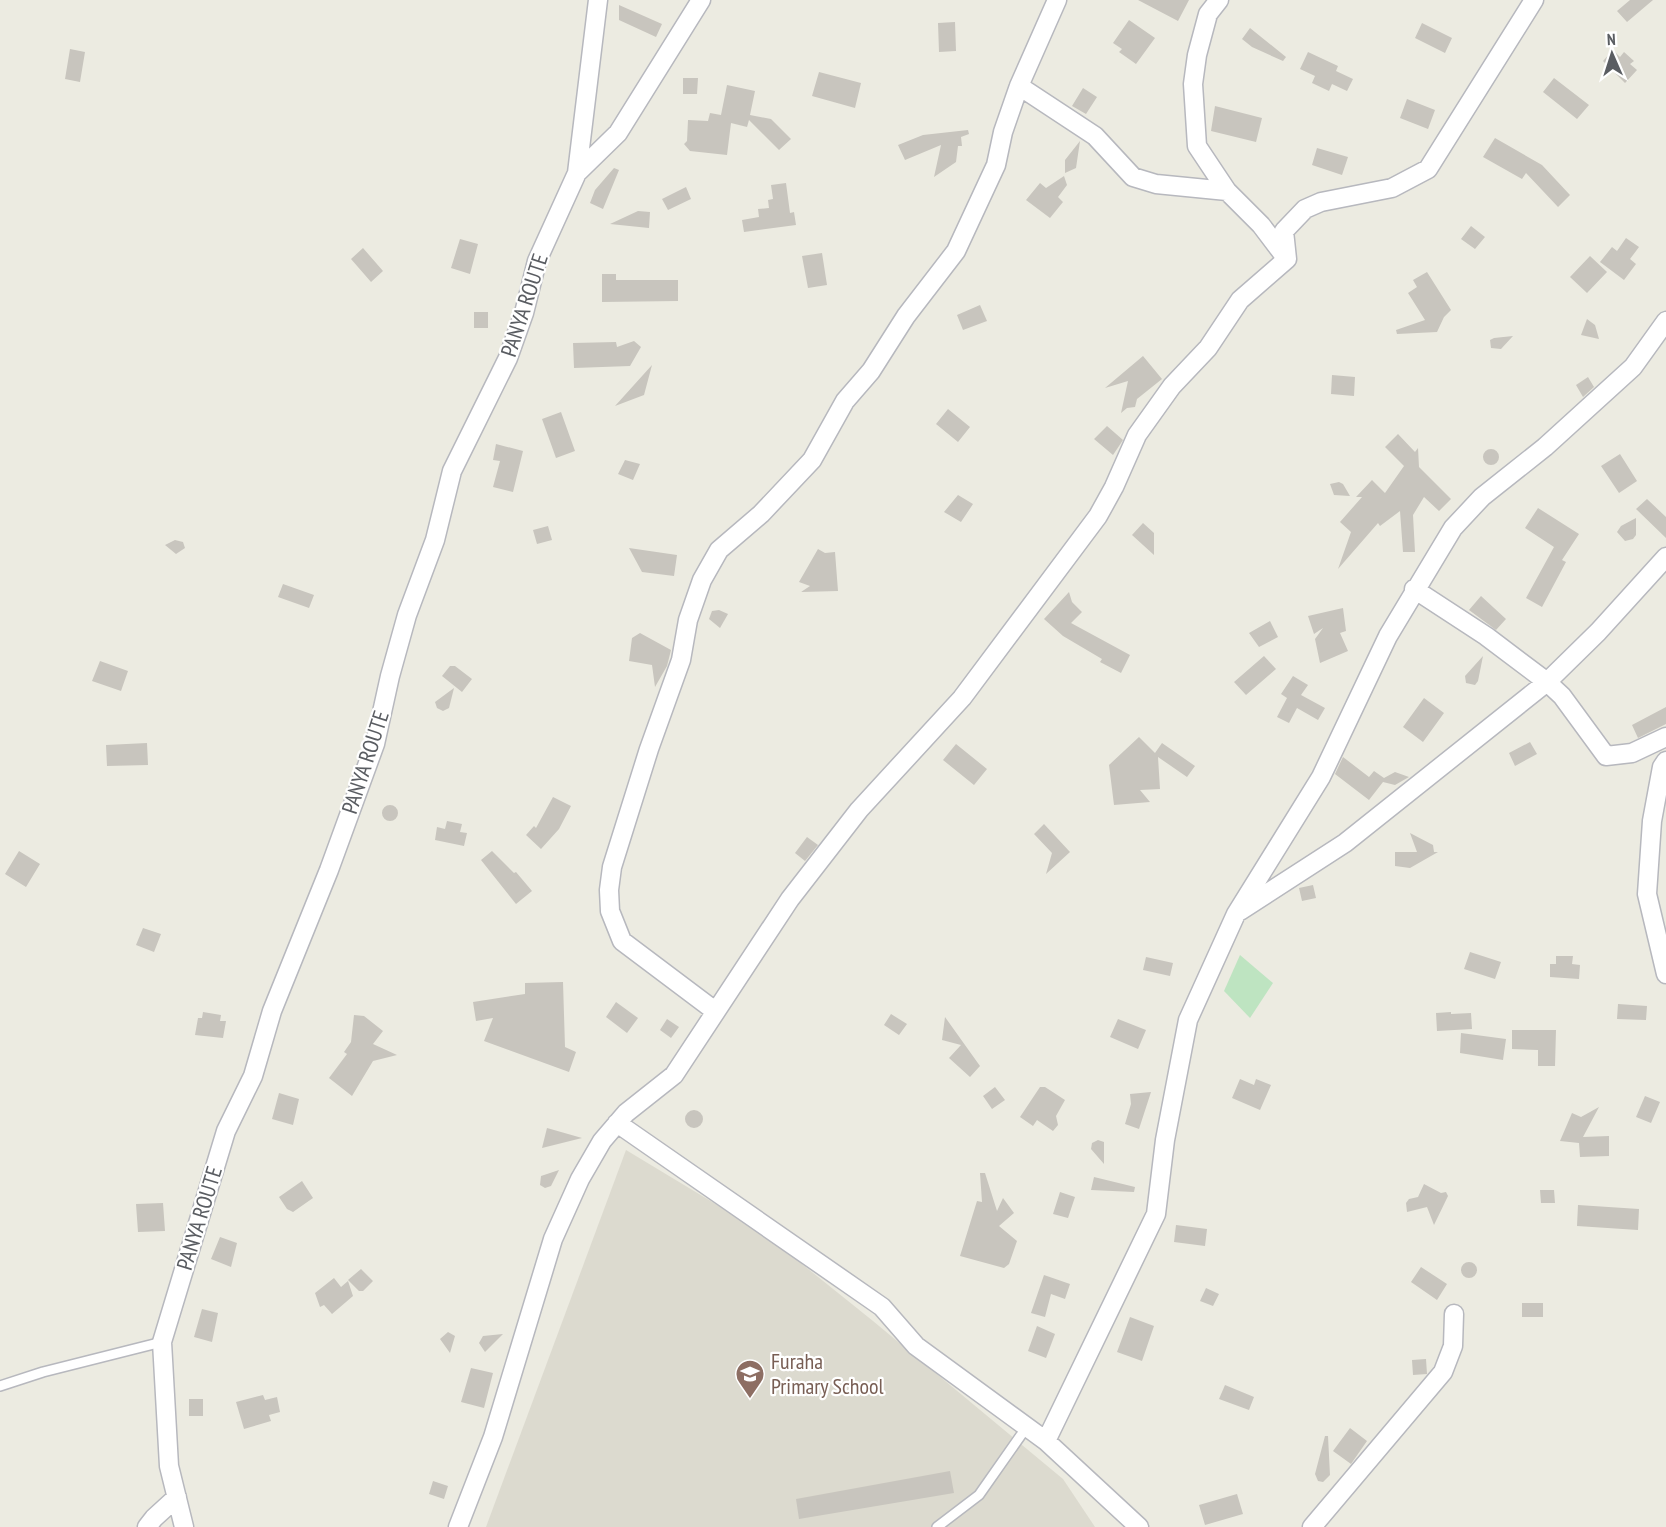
<svg xmlns="http://www.w3.org/2000/svg" width="1666" height="1527" font-family="'PT Sans Narrow',sans-serif">
  <style>
    .education { fill: #dcdacf }
    .green { fill: #bee4c1 }
    .building { fill: #c8c5be }
    .lines { fill: none; stroke-linecap: round; stroke-linejoin: round }
    .lane-casing { stroke: #b7b8be; stroke-width: 12 }
    .street-casing { stroke: #b7b8be; stroke-width: 21 }
    .lane { stroke: #fff; stroke-width: 9 }
    .street { stroke: #fff; stroke-width: 18 }
    .labels { text-anchor: middle; dominant-baseline: central; stroke-width: 4.5; stroke-linejoin: round; paint-order: stroke }
    .street-label { font-size: 22px; fill: #5a5d62; stroke: #fff }
    .education-label { font-size: 22px; fill: #785e54; stroke: #fff; text-anchor: start }
  </style>
  <rect width="100%" height="100%" fill="#ecebe1"/>
  <path class="education" d="M 626,1150 L 762,1232 L 873,1321 L 1063,1479 L 1095,1527 L 486,1527 Z"/>
  <path class="green" d="M 1240,955 L 1273,983 L 1250,1018 L 1224,991 Z"/>
  <path class="building" d="M 1138,0 L 1189,0 L 1178,21 Z
    M 1630,0 L 1653,0 L 1627,22 L 1617,11 Z
    M 619,5 L 662,24 L 656,37 L 619,20 Z
    M 1129,20 L 1155,38 L 1136,64 L 1119,52 L 1122,49 L 1113,43 Z
    M 955,22 L 956,51 L 939,52 L 938,23 Z
    M 1422,23 L 1452,38 L 1445,53 L 1415,38 Z
    M 1250,28 L 1286,57 L 1283,61 L 1252,47 L 1242,39 Z
    M 70,49 L 85,52 L 80,82 L 65,79 Z
    M 1613,50 L 1620,57 L 1624,52 L 1634,61 L 1630,64 L 1637,70 L 1625,83 L 1603,61 Z
    M 1308,52 L 1338,66 L 1336,71 L 1353,79 L 1347,91 L 1332,84 L 1329,91 L 1312,83 L 1315,76 L 1300,69 Z
    M 819,72 L 861,83 L 855,108 L 812,96 Z
    M 683,78 L 698,78 L 697,94 L 683,94 Z
    M 1554,78 L 1589,105 L 1577,119 L 1543,92 Z
    M 727,85 L 755,91 L 750,115 L 771,119 L 791,139 L 779,150 L 749,120 L 747,127 L 731,123 L 727,155 L 690,151 L 684,144 L 687,141 L 688,120 L 708,121 L 710,113 L 721,115 Z
    M 1083,88 L 1097,97 L 1086,114 L 1072,106 Z
    M 1407,99 L 1435,110 L 1428,129 L 1400,118 Z
    M 1215,106 L 1262,118 L 1256,142 L 1211,131 Z
    M 968,130 L 969,134 L 961,137 L 962,146 L 958,146 L 956,162 L 934,177 L 941,145 L 905,160 L 898,145 L 923,135 Z
    M 1495,138 L 1542,165 L 1570,195 L 1558,207 L 1526,173 L 1522,179 L 1483,157 Z
    M 1080,141 L 1076,168 L 1065,173 L 1065,160 Z
    M 1317,148 L 1348,157 L 1342,175 L 1312,165 Z
    M 614,168 L 619,170 L 603,209 L 590,203 L 595,190 Z
    M 1064,176 L 1067,185 L 1058,197 L 1063,202 L 1050,218 L 1026,200 L 1040,183 L 1046,188 Z
    M 786,183 L 790,213 L 794,212 L 796,225 L 744,232 L 742,220 L 759,217 L 758,209 L 769,208 L 768,200 L 773,199 L 771,185 Z
    M 686,187 L 691,199 L 668,210 L 662,199 Z
    M 638,211 L 650,212 L 649,228 L 610,224 Z
    M 1471,226 L 1485,237 L 1475,249 L 1461,239 Z
    M 1626,238 L 1639,247 L 1630,259 L 1636,264 L 1624,280 L 1600,262 L 1612,247 L 1617,251 Z
    M 460,239 L 478,244 L 470,274 L 451,268 Z
    M 363,248 L 383,271 L 371,282 L 351,259 Z
    M 822,253 L 827,285 L 808,288 L 802,256 Z
    M 1590,256 L 1607,272 L 1587,293 L 1570,277 Z
    M 1427,272 L 1451,310 L 1444,317 L 1437,332 L 1397,334 L 1396,330 L 1425,320 L 1408,293 L 1417,287 L 1413,280 Z
    M 602,274 L 616,274 L 616,280 L 678,280 L 678,301 L 602,302 Z
    M 980,305 L 987,321 L 963,330 L 957,315 Z
    M 474,312 L 488,312 L 488,328 L 474,328 Z
    M 1587,319 L 1595,325 L 1599,339 L 1581,335 Z
    M 1513,336 L 1501,349 L 1491,348 L 1490,340 L 1494,338 Z
    M 634,341 L 641,347 L 630,366 L 574,368 L 573,343 L 616,342 L 617,347 Z
    M 1143,356 L 1162,379 L 1137,399 L 1135,407 L 1127,408 L 1121,413 L 1128,381 L 1105,388 Z
    M 652,365 L 644,395 L 615,406 Z
    M 1332,375 L 1355,377 L 1354,396 L 1331,394 Z
    M 1588,377 L 1594,387 L 1583,397 L 1576,385 Z
    M 948,409 L 970,427 L 958,442 L 936,424 Z
    M 561,412 L 575,451 L 556,458 L 542,419 Z
    M 1107,426 L 1123,440 L 1113,455 L 1094,439 Z
    M 1398,434 L 1415,452 L 1418,448 L 1419,467 L 1451,499 L 1439,511 L 1424,497 L 1413,515 L 1415,552 L 1403,552 L 1400,511 L 1380,526 L 1378,523 L 1338,569 L 1351,532 L 1340,522 L 1362,497 L 1356,497 L 1372,480 L 1385,493 L 1404,466 L 1385,447 Z
    M 496,444 L 523,451 L 513,492 L 493,487 L 500,461 L 493,460 Z
    M1483 457a8 8 0 1 1 16 0a8 8 0 1 1-16 0Z
    M 1620,454 L 1637,481 L 1619,493 L 1601,466 Z
    M 625,460 L 640,464 L 633,480 L 618,474 Z
    M 1339,482 L 1343,484 L 1350,496 L 1334,495 L 1330,484 Z
    M 958,495 L 973,504 L 961,522 L 944,512 Z
    M 1647,499 L 1666,517 L 1666,538 L 1636,509 Z
    M 1538,508 L 1579,534 L 1562,560 L 1566,562 L 1542,607 L 1526,598 L 1554,547 L 1525,528 Z
    M 1636,518 L 1636,535 L 1633,539 L 1625,541 L 1617,532 L 1621,526 Z
    M 1143,523 L 1154,533 L 1154,555 L 1132,535 Z
    M 548,526 L 552,540 L 537,544 L 533,530 Z
    M 175,540 L 183,542 L 185,548 L 176,554 L 165,545 Z
    M 629,548 L 677,555 L 674,576 L 642,572 Z
    M 818,549 L 825,553 L 835,552 L 838,591 L 801,592 L 810,586 L 799,582 Z
    M 283,584 L 314,595 L 309,608 L 278,597 Z
    M 1069,592 L 1072,602 L 1082,612 L 1071,623 L 1130,655 L 1121,673 L 1100,662 L 1102,659 L 1063,636 L 1044,619 Z
    M 1481,596 L 1506,619 L 1496,630 L 1469,610 Z
    M 1343,608 L 1346,631 L 1340,633 L 1348,651 L 1320,663 L 1315,639 L 1323,628 L 1314,634 L 1308,616 Z
    M 719,610 L 728,614 L 720,628 L 709,619 L 712,611 Z
    M 1270,621 L 1278,637 L 1259,647 L 1249,633 Z
    M 640,633 L 671,650 L 667,666 L 655,687 L 652,665 L 629,661 L 632,638 Z
    M 1264,656 L 1276,669 L 1246,695 L 1234,682 Z
    M 1483,656 L 1478,681 L 1475,685 L 1466,683 L 1465,676 Z
    M 100,661 L 128,671 L 121,691 L 92,681 Z
    M 450,666 L 455,666 L 472,679 L 462,692 L 442,676 Z
    M 1293,676 L 1308,685 L 1301,695 L 1325,708 L 1318,720 L 1297,708 L 1289,723 L 1277,717 L 1287,698 L 1281,694 Z
    M 454,688 L 449,708 L 443,711 L 437,708 L 435,702 Z
    M 1424,698 L 1444,713 L 1423,742 L 1403,727 Z
    M 1666,707 L 1666,724 L 1638,738 L 1632,725 Z
    M 1139,737 L 1155,753 L 1162,743 L 1195,766 L 1187,777 L 1158,757 L 1160,789 L 1140,790 L 1150,802 L 1114,805 L 1109,765 Z
    M 1530,742 L 1537,754 L 1515,766 L 1509,753 Z
    M 147,743 L 148,765 L 107,766 L 106,745 Z
    M 956,744 L 987,769 L 974,785 L 943,760 Z
    M 1343,757 L 1369,777 L 1374,771 L 1384,778 L 1395,772 L 1409,777 L 1395,785 L 1383,782 L 1369,800 L 1335,774 Z
    M 553,797 L 571,806 L 559,829 L 541,849 L 526,835 L 534,826 L 536,828 Z
    M382 813a8 8 0 1 1 16 0a8 8 0 1 1-16 0Z
    M 447,821 L 462,824 L 460,832 L 467,833 L 464,846 L 435,840 L 437,827 L 445,829 Z
    M 1044,824 L 1070,852 L 1046,874 L 1052,853 L 1034,834 Z
    M 1410,833 L 1433,845 L 1434,852 L 1438,852 L 1410,868 L 1395,866 L 1395,852 L 1417,852 Z
    M 807,837 L 818,845 L 805,861 L 795,853 Z
    M 19,851 L 40,864 L 26,887 L 5,874 Z
    M 492,851 L 514,873 L 516,872 L 532,891 L 516,904 L 481,860 Z
    M 1313,885 L 1316,898 L 1302,901 L 1299,888 Z
    M 143,928 L 161,934 L 154,952 L 136,945 Z
    M 1470,952 L 1501,962 L 1495,979 L 1464,969 Z
    M 1556,956 L 1573,956 L 1572,964 L 1580,965 L 1579,979 L 1550,977 L 1550,964 L 1556,964 Z
    M 1146,957 L 1173,963 L 1170,976 L 1143,970 Z
    M 563,982 L 565,1047 L 576,1052 L 569,1072 L 484,1041 L 493,1018 L 476,1021 L 473,1002 L 525,994 L 525,983 Z
    M 616,1002 L 638,1018 L 627,1033 L 606,1017 Z
    M 1618,1004 L 1647,1006 L 1646,1020 L 1617,1019 Z
    M 203,1012 L 221,1015 L 220,1021 L 226,1021 L 223,1038 L 195,1035 L 198,1018 L 202,1018 Z
    M 1451,1012 L 1451,1014 L 1471,1013 L 1472,1029 L 1437,1031 L 1436,1013 Z
    M 891,1014 L 907,1024 L 899,1035 L 884,1025 Z
    M 354,1015 L 364,1016 L 383,1031 L 373,1044 L 397,1055 L 373,1061 L 352,1096 L 329,1078 L 347,1054 L 344,1052 L 351,1042 Z
    M 945,1017 L 980,1066 L 970,1077 L 949,1058 L 961,1045 L 942,1040 Z
    M 667,1019 L 679,1027 L 671,1038 L 660,1030 Z
    M 1118,1019 L 1146,1030 L 1138,1049 L 1110,1037 Z
    M 1512,1030 L 1556,1030 L 1555,1066 L 1538,1066 L 1538,1050 L 1512,1049 Z
    M 1461,1033 L 1506,1039 L 1503,1060 L 1460,1053 Z
    M 1240,1079 L 1254,1085 L 1256,1079 L 1271,1085 L 1260,1110 L 1232,1098 Z
    M 995,1087 L 1005,1100 L 992,1109 L 983,1096 Z
    M 1040,1087 L 1045,1087 L 1065,1100 L 1056,1116 L 1058,1125 L 1053,1131 L 1037,1120 L 1033,1126 L 1020,1117 Z
    M 1151,1092 L 1139,1129 L 1125,1124 L 1131,1104 L 1130,1094 Z
    M 279,1093 L 299,1099 L 293,1125 L 272,1119 Z
    M 1645,1096 L 1660,1102 L 1651,1123 L 1636,1117 Z
    M 1599,1107 L 1583,1137 L 1609,1136 L 1609,1156 L 1580,1157 L 1579,1143 L 1560,1141 L 1572,1113 L 1581,1117 Z
    M685 1119a9 9 0 1 1 18 0a9 9 0 1 1-18 0Z
    M 547,1128 L 582,1138 L 542,1148 Z
    M 1098,1140 L 1104,1142 L 1104,1164 L 1091,1149 L 1092,1143 Z
    M 559,1170 L 551,1186 L 545,1188 L 540,1185 L 541,1176 Z
    M 980,1173 L 985,1173 L 997,1211 L 1003,1198 L 1014,1213 L 999,1226 L 1017,1241 L 1009,1264 L 1004,1268 L 960,1256 L 977,1201 L 982,1202 Z
    M 1094,1177 L 1135,1187 L 1134,1192 L 1091,1190 Z
    M 302,1181 L 313,1198 L 293,1212 L 287,1209 L 279,1197 Z
    M 1424,1184 L 1441,1193 L 1446,1192 L 1448,1196 L 1434,1225 L 1427,1207 L 1407,1212 L 1406,1203 L 1409,1199 L 1418,1197 Z
    M 1540,1190 L 1554,1190 L 1555,1203 L 1541,1203 Z
    M 1060,1192 L 1075,1197 L 1068,1218 L 1053,1214 Z
    M 163,1203 L 165,1231 L 138,1232 L 136,1204 Z
    M 1578,1205 L 1639,1209 L 1638,1230 L 1577,1226 Z
    M 1176,1225 L 1207,1229 L 1205,1246 L 1174,1242 Z
    M 220,1237 L 237,1243 L 231,1267 L 211,1259 Z
    M1461 1270a8 8 0 1 1 16 0a8 8 0 1 1-16 0Z
    M 1421,1267 L 1447,1284 L 1437,1300 L 1411,1282 Z
    M 361,1269 L 373,1281 L 363,1291 L 359,1291 L 348,1280 Z
    M 1044,1275 L 1070,1284 L 1065,1299 L 1051,1294 L 1045,1317 L 1031,1313 Z
    M 334,1278 L 341,1287 L 348,1281 L 353,1296 L 332,1314 L 324,1305 L 320,1307 L 315,1293 Z
    M 1206,1288 L 1219,1294 L 1213,1306 L 1200,1301 Z
    M 1522,1303 L 1543,1303 L 1543,1317 L 1522,1317 Z
    M 202,1309 L 218,1313 L 212,1342 L 194,1337 Z
    M 1130,1317 L 1154,1326 L 1142,1361 L 1117,1352 Z
    M 1037,1326 L 1055,1334 L 1046,1358 L 1028,1351 Z
    M 448,1332 L 455,1336 L 450,1353 L 440,1339 Z
    M 503,1334 L 485,1352 L 479,1343 L 483,1336 Z
    M 1426,1359 L 1427,1374 L 1413,1375 L 1412,1360 Z
    M 471,1368 L 493,1373 L 484,1408 L 461,1402 Z
    M 1225,1385 L 1254,1397 L 1249,1410 L 1219,1399 Z
    M 263,1395 L 265,1400 L 277,1397 L 280,1412 L 269,1415 L 271,1421 L 244,1429 L 236,1402 Z
    M 189,1399 L 203,1399 L 203,1416 L 189,1416 Z
    M 1350,1428 L 1367,1441 L 1351,1464 L 1333,1451 Z
    M 1325,1436 L 1328,1436 L 1330,1475 L 1323,1482 L 1318,1481 L 1315,1474 Z
    M 950,1471 L 954,1493 L 799,1519 L 796,1499 Z
    M 433,1481 L 448,1486 L 444,1499 L 429,1494 Z
    M 1237,1494 L 1243,1514 L 1205,1525 L 1199,1505 Z"/>
  <g class="lines">
    <g class="lane-casing">
      <path id="lane" d="M 0,1386 L 43,1372 L 162,1342
        M 937,1527 L 979,1495 L 1026,1428"/>
    </g>
    <g class="street-casing">
      <path id="street" d="M 1219,0 L 1208,14 L 1197,55 L 1193,84 L 1197,146 L 1227,191 L 1261,225 L 1286,258
        M 1019,86 L 1095,136 L 1133,177 L 1156,184 L 1227,191
        M 577,173 L 618,133 L 701,0
        M 1414,589 L 1486,636 L 1547,682 L 1562,696 L 1606,756 L 1632,753 L 1666,737
        M 1666,761 L 1662,767 L 1652,821 L 1647,894 L 1666,974
        M 1240,911 L 1345,843 L 1547,682 L 1598,632 L 1666,557
        M 715,1011 L 622,941 L 610,911 L 609,890 L 612,867 L 649,749 L 681,660 L 688,620 L 702,580 L 719,550 L 761,514 L 812,460 L 845,401 L 871,371 L 906,316 L 956,251 L 996,165 L 1003,132 L 1019,86 L 1057,0
        M 617,1123 L 882,1307 L 916,1346 L 1046,1441 L 1139,1527
        M 1046,1441 L 1156,1214 L 1165,1140 L 1188,1020 L 1236,914 L 1321,777 L 1388,636 L 1453,528 L 1482,497 L 1545,447 L 1633,367 L 1666,321
        M 147,1527 L 154,1518 L 177,1497
        M 184,1527 L 169,1466 L 162,1342 L 226,1131 L 253,1076 L 272,1011 L 329,870 L 375,744 L 390,676 L 407,615 L 435,540 L 452,471 L 508,358 L 524,313 L 537,261 L 577,173 L 598,0
        M 458,1527 L 493,1437 L 553,1239 L 580,1179 L 602,1141 L 626,1113 L 674,1075 L 790,899 L 859,810 L 962,698 L 1098,516 L 1114,487 L 1137,435 L 1172,386 L 1208,348 L 1240,300 L 1287,259 L 1284,231 L 1305,209 L 1321,202 L 1392,188 L 1428,169 L 1534,0
        M 1312,1527 L 1443,1372 L 1453,1346 L 1454,1314"/>
    </g>
    <use href="#lane" class="lane"/>
    <use href="#street" class="street"/>
  </g>
  <defs>
    <g id="school-pin" transform="scale(1.5)"><path d="M0 17L-7.5 6A9.5 9.5 0 1 1 7.5 6Z" fill="#8d6e63" stroke="#fff"/><path d="M0-5L7-2L0 1L-7-2ZM-4 1L0 2.5L4 1V4Q0 6-4 4Z" fill="#fff"/></g>
  </defs>
  <g fill-rule="evenodd">
    <use href="#school-pin" x="750" y="1374"/>
  </g>
  <g class="labels">
    <g class="street-label">
      <text transform="translate(524 305) rotate(-72)">PANYA ROUTE</text>
      <text transform="translate(365 762) rotate(-72)">PANYA ROUTE</text>
      <text transform="translate(199 1218) rotate(-73)">PANYA ROUTE</text>
    </g>
    <g class="education-label">
      <text x="771" y="1361">Furaha<tspan x="771" dy="25">Primary School</tspan></text>
    </g>
  </g>
  <g transform="translate(1612 54) rotate(357)" stroke="#ffffff" stroke-width="4.5" paint-order="stroke">
  <path d="M0-4.5L10 22L0 15L-10 22Z" fill="#5a5d62"/>
  <text y="-9" font-size="16" font-weight="bold" text-anchor="middle" fill="#5a5d62">N</text>
  </g>
</svg>
